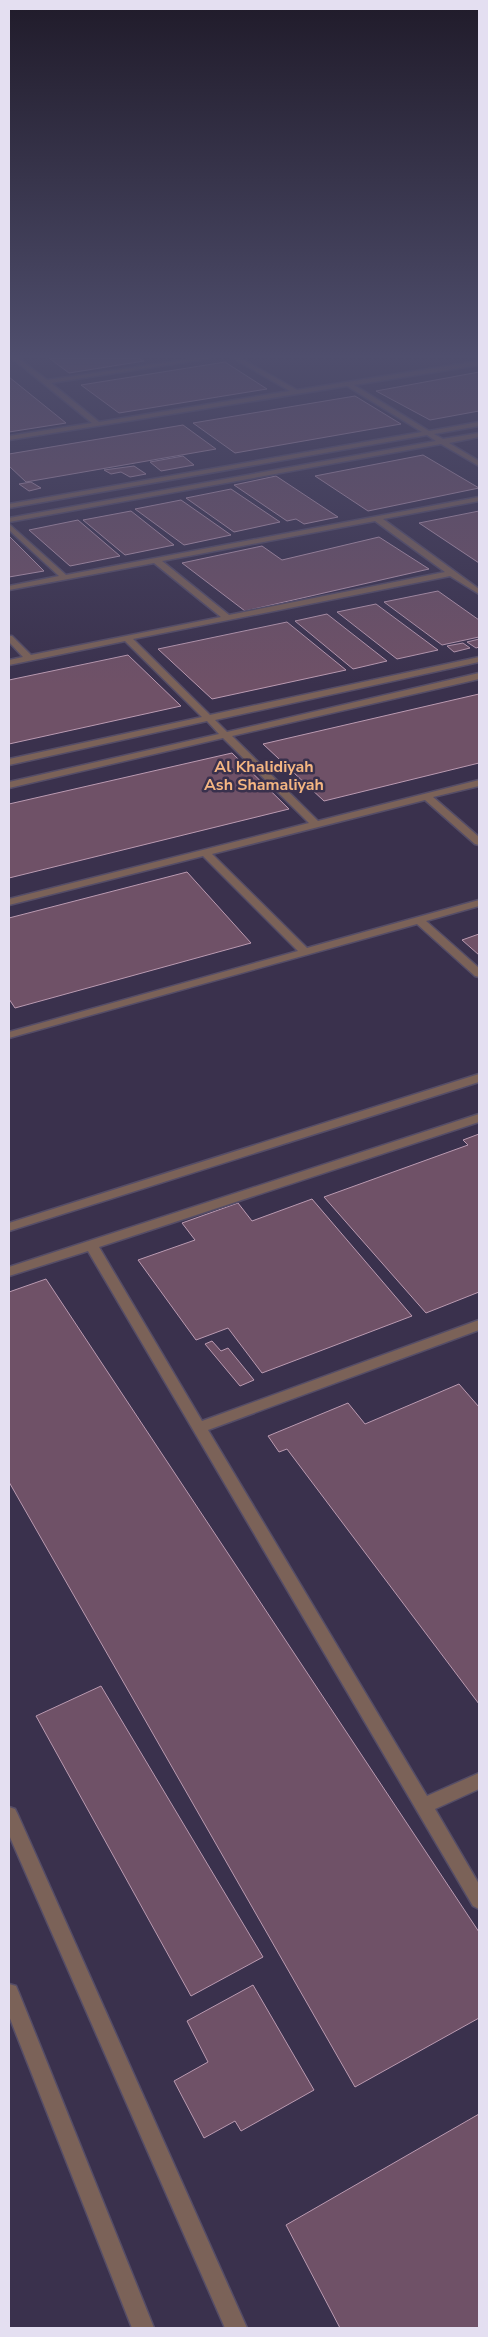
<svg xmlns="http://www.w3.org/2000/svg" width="488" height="2337" font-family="'Nunito Sans',sans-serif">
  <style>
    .building { fill: #6f5167; stroke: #ba9ab1 }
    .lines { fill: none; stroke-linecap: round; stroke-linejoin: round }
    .minor-casing { stroke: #554d67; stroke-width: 3 }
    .minor { fill: #7b6258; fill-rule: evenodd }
    .labels { text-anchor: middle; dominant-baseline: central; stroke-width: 5; stroke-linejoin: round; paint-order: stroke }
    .far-neighbourhood-label { font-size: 16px; font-weight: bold; fill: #f5b682; stroke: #3a314d }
  </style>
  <rect width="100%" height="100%" fill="#3a314d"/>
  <path class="building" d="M 49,358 L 138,358 L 144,361 L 69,373 Z
    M 225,362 L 267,389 L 119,413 L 81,385 Z
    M 479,372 L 479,411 L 430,420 L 376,391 Z
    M 9,377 L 66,423 L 9,432 Z
    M 355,396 L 401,424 L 235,453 L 193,423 Z
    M 183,425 L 216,449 L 26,482 L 9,466 L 9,454 Z
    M 423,455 L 479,488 L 368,511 L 315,476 Z
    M 183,456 L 194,465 L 161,471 L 150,462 Z
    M 134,466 L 146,474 L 130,477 L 121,472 L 111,474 L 104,470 Z
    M 276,476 L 338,517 L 304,524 L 296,519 L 287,521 L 234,485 Z
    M 31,482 L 41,488 L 29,491 L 19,484 Z
    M 231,489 L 280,522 L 234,532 L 186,498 Z
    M 181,500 L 231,535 L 184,545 L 135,509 Z
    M 131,511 L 174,545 L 125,555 L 83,520 Z
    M 479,511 L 479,563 L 419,523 Z
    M 78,520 L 120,556 L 70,566 L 29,530 Z
    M 9,536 L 44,571 L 9,577 Z
    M 379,537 L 429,569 L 245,611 L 182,563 L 262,546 L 282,560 Z
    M 438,591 L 479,620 L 479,637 L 442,645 L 384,602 Z
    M 376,604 L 438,650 L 397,659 L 337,612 Z
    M 327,614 L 387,661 L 353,669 L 295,621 Z
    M 287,622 L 346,670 L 212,699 L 158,649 Z
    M 479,639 L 479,647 L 476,648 L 467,642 Z
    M 463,643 L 470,648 L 454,652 L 447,646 Z
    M 128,655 L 181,706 L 9,744 L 9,680 Z
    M 479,694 L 479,763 L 324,801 L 263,744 Z
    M 232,753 L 289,809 L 9,878 L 9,804 Z
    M 187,872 L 251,943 L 15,1008 L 9,999 L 9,918 Z
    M 479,934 L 479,955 L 462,940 Z
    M 479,1134 L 479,1292 L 426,1313 L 324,1197 L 468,1145 L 463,1140 Z
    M 312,1199 L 412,1316 L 262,1373 L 228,1328 L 196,1340 L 138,1260 L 195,1240 L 182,1223 L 238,1203 L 252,1221 Z
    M 46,1279 L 479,1932 L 479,2018 L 355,2087 L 9,1482 L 9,1292 Z
    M 212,1341 L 221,1351 L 228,1348 L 254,1380 L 240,1386 L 205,1344 Z
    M 459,1384 L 479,1407 L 479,1704 L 287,1449 L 279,1452 L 268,1436 L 348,1403 L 365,1424 Z
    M 101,1686 L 263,1957 L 191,1996 L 36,1716 Z
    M 253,1985 L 314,2090 L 241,2131 L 235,2121 L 204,2138 L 174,2081 L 208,2062 L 187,2021 Z
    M 479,2114 L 479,2328 L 340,2328 L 286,2225 Z"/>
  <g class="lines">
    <g class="minor-casing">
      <path id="minor" d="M 12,358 L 18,358 L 47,380 L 199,358 L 211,358 L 51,383 L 99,422 L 290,391 L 233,358 L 240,358 L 297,390 L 479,361 L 479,365 L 354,385 L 429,431 L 479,422 L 479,426 L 434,434 L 443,439 L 479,433 L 479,437 L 449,443 L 479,461 L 479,466 L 441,444 L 9,522 L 9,518 L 436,441 L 427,435 L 9,508 L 9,504 L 422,432 L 347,386 L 9,440 L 9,436 L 92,423 Z
        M 479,497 L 479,501 L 383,519 L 479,589 L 479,594 L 450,576 L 133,639 L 210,715 L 479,657 L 479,662 L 215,720 L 227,732 L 479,673 L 479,679 L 232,736 L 318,821 L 479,780 L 479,786 L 433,797 L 479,837 L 479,845 L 475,844 L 425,800 L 212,854 L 307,948 L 479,900 L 479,906 L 426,921 L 479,968 L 479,977 L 475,976 L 417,924 L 9,1038 L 9,1032 L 298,951 L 203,856 L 9,905 L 9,899 L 309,823 L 223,738 L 9,788 L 9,782 L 219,734 L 207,721 L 9,765 L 9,759 L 202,717 L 125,641 L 9,665 L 9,660 L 23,657 L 9,642 L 9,636 L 12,636 L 31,655 L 221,617 L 154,563 L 9,590 L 9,586 L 59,576 L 9,530 L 9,524 L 66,575 ZM 375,521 L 445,572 L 229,615 L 162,561 Z
        M 479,1074 L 479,1082 L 9,1231 L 9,1223 Z
        M 479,1114 L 479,1122 L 99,1247 L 202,1421 L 479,1320 L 479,1330 L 208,1430 L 427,1796 L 479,1773 L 479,1789 L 435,1809 L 479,1884 L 479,1909 L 473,1906 L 88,1251 L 9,1276 L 9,1267 Z
        M 9,1807 L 15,1809 L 18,1815 L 247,2328 L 225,2328 L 9,1835 Z
        M 9,1984 L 16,1986 L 19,1993 L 154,2328 L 132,2328 L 9,2016 Z"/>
    </g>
    <use href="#minor" class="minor"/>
  </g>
  <linearGradient id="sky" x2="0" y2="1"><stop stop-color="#201b2a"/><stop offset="0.52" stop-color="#4f4e6d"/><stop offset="1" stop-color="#4f4e6d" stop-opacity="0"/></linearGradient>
  <rect width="488" height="685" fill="url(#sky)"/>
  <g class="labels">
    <g class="far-neighbourhood-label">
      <text x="264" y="767">Al Khalidiyah<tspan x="264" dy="18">Ash Shamaliyah</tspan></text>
    </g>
  </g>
  <rect width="488" height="2337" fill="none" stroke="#e4dff1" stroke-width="20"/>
</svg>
